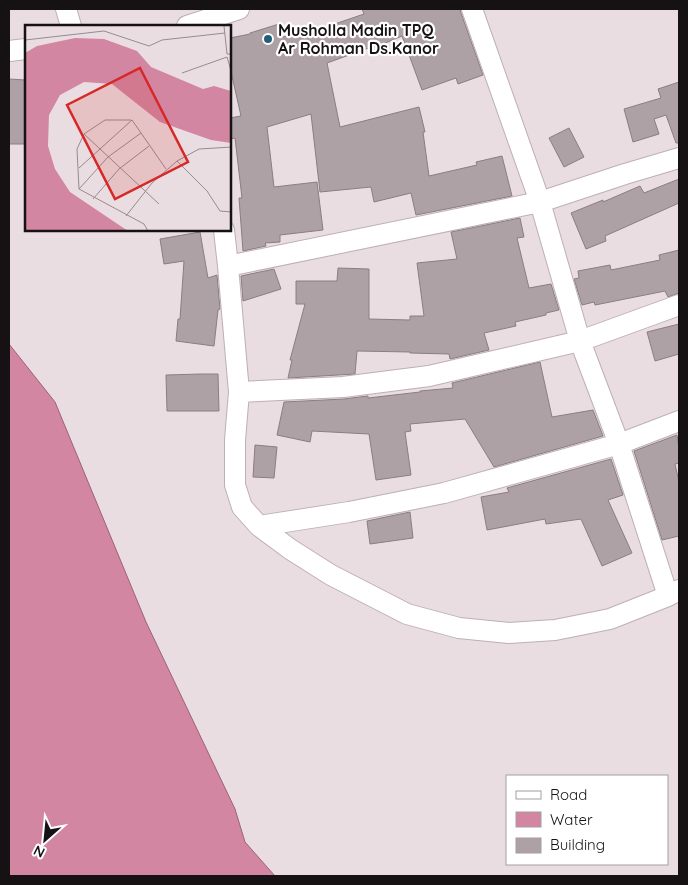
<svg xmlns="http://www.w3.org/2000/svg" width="688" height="885" font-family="Quicksand,sans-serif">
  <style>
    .water { fill: #d286a2; stroke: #9a6377 }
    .building { fill: #aea1a5; stroke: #8a7e82 }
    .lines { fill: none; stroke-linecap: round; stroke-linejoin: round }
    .minor-casing { stroke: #bdb0b4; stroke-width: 22 }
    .minor { stroke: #fff; stroke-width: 20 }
    .poi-dot { fill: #226077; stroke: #fff; stroke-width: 2 }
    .labels { text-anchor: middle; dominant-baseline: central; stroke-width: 4.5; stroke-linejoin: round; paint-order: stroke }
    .poi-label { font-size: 16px; font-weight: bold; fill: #161213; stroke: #fff; text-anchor: start }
    .inset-road { fill: none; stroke: #958c8f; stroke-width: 1 }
    .view { fill: #d62828; fill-opacity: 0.15; stroke: #d62828; stroke-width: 2.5 }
    .inset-edge { fill: none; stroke: #161213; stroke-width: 2.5 }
  </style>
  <rect width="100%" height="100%" fill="#eadde1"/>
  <path class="water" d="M 9,344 L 55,402 L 146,622 L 235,809 L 245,842 L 275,876 L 9,876 Z"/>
  <path class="building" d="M 362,9 L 460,9 L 461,13 L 483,75 L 458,84 L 456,78 L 422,90 L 402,36 L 378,46 L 377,45 L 327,63 L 340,127 L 419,107 L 425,132 L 423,132 L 429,176 L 477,165 L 476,162 L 502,156 L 512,196 L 416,215 L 411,193 L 374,202 L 371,187 L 320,192 L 311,114 L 267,127 L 274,187 L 317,182 L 323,230 L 280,235 L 280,242 L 265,243 L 266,246 L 243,251 L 239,198 L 242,198 L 235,138 L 230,139 L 230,118 L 241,116 L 230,67 L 230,38 L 250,34 L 250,33 L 279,24 L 283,37 L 319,27 L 320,29 L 364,14 Z
    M 9,79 L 26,80 L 26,144 L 9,144 Z
    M 679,82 L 679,143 L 676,143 L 666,115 L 654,119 L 659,134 L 633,142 L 624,109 L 661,98 L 658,89 Z
    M 569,128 L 584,157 L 564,167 L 549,138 Z
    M 679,179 L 679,203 L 605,236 L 606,241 L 586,249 L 571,213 L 603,200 L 603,202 L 640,186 L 644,193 Z
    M 520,218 L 524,237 L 517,238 L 529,288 L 551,284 L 559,310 L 546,313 L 546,315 L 515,322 L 516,326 L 484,333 L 489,350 L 450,359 L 449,354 L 410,353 L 410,352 L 357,351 L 355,374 L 288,378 L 292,360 L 290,360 L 305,304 L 296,304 L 296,281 L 337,281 L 338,268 L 369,269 L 369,319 L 410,320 L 410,316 L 424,316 L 417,263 L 457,259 L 451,232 Z
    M 200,232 L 208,278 L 217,275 L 220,309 L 218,310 L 214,346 L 176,341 L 178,319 L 180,319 L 184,261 L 164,264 L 160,239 Z
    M 679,250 L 679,293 L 668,297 L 665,291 L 595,305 L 594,302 L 582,305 L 574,279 L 579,278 L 578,271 L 610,265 L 611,270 L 660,260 L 659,255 Z
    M 274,269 L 281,289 L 243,301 L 241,276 Z
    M 679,324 L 679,354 L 655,361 L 647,332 Z
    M 540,362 L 552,417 L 593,410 L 603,436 L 494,467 L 465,419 L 410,424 L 411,431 L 405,432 L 411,475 L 376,480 L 369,434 L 312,431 L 310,442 L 277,435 L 284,402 L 344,399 L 368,396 L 368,398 L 420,392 L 420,391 L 453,388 L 452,383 Z
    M 201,374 L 218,374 L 219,411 L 167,411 L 166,375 Z
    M 677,435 L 679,448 L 679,463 L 675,464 L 679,482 L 679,536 L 662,540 L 634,451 Z
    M 255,445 L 277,447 L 274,478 L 253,477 Z
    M 611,459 L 623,495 L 608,500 L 632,553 L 602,566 L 581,519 L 546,524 L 545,519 L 487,530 L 481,497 L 509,492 L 507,488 Z
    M 410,512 L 413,538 L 370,544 L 367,521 Z"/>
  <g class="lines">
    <g class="minor-casing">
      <path id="minor" d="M 66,9 L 71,26
        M 472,9 L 540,202 L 580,341 L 619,444 L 668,596
        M 187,26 L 239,9
        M 9,51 L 26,49
        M 224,230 L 228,266 L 239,392 L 235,440 L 235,485 L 242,507 L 259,526 L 349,512 L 444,493 L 619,444 L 679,421
        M 228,266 L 540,202 L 625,174 L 679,158
        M 239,392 L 343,387 L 429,376 L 580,341 L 679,305
        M 259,526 L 290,549 L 331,575 L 407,614 L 459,628 L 509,633 L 555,630 L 610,619 L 668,596 L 679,590"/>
    </g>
    <use href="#minor" class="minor"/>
  </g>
  <circle class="poi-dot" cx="268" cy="39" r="5"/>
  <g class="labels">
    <g class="poi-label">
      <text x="278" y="30">Musholla Madin TPQ<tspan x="278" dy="18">Ar Rohman Ds.Kanor</tspan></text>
    </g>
  </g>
  <g transform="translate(25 25)">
    <rect width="206" height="206" fill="#eadde1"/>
    <path d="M 50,13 L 79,14 L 112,26 L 126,42 L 178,64 L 189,61 L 206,66 L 206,118 L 186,115 L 135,97 L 87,59 L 59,57 L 35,70 L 24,90 L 23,121 L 30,144 L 45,167 L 103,206 L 0,206 L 0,28 L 12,21 Z" fill="#d286a2"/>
    <path class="inset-road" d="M 199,1 L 202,29 L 207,29M 0,15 L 79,6 L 124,21 L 137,15 L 200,8M 202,32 L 207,49M 157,48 L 202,32M 116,108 L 83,132 L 54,164 L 119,199 L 123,206M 59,109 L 134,179M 152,136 L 182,166 L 195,186 L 207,187M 54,143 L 107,95 L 141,144M 54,164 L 52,124 L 59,109 L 80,95 L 106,95M 68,174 L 94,144 L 124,121M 101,191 L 127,158 L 152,136 L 174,124 L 207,122"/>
    <path class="view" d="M 115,43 L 163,137 L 90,174 L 42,80 Z"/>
    <rect width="206" height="206" class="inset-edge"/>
  </g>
  <rect width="688" height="885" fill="none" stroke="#161213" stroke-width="20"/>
  <rect x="506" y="775" width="162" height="90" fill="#ffffff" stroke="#a2a0a1"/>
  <rect x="516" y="791" width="25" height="8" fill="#ffffff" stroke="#a2a0a1"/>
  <text x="550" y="800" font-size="15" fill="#161213">Road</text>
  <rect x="516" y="812" width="25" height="15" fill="#d286a2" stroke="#a2a0a1"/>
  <text x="550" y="825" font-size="15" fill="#161213">Water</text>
  <rect x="516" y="838" width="25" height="15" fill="#aea1a5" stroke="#a2a0a1"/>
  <text x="550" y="850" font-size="15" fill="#161213">Building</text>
  <g transform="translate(45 840) rotate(207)" stroke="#ffffff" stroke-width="4" paint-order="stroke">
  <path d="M0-4L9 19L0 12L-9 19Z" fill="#161213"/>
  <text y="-8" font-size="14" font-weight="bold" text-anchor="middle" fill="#161213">N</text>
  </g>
</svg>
